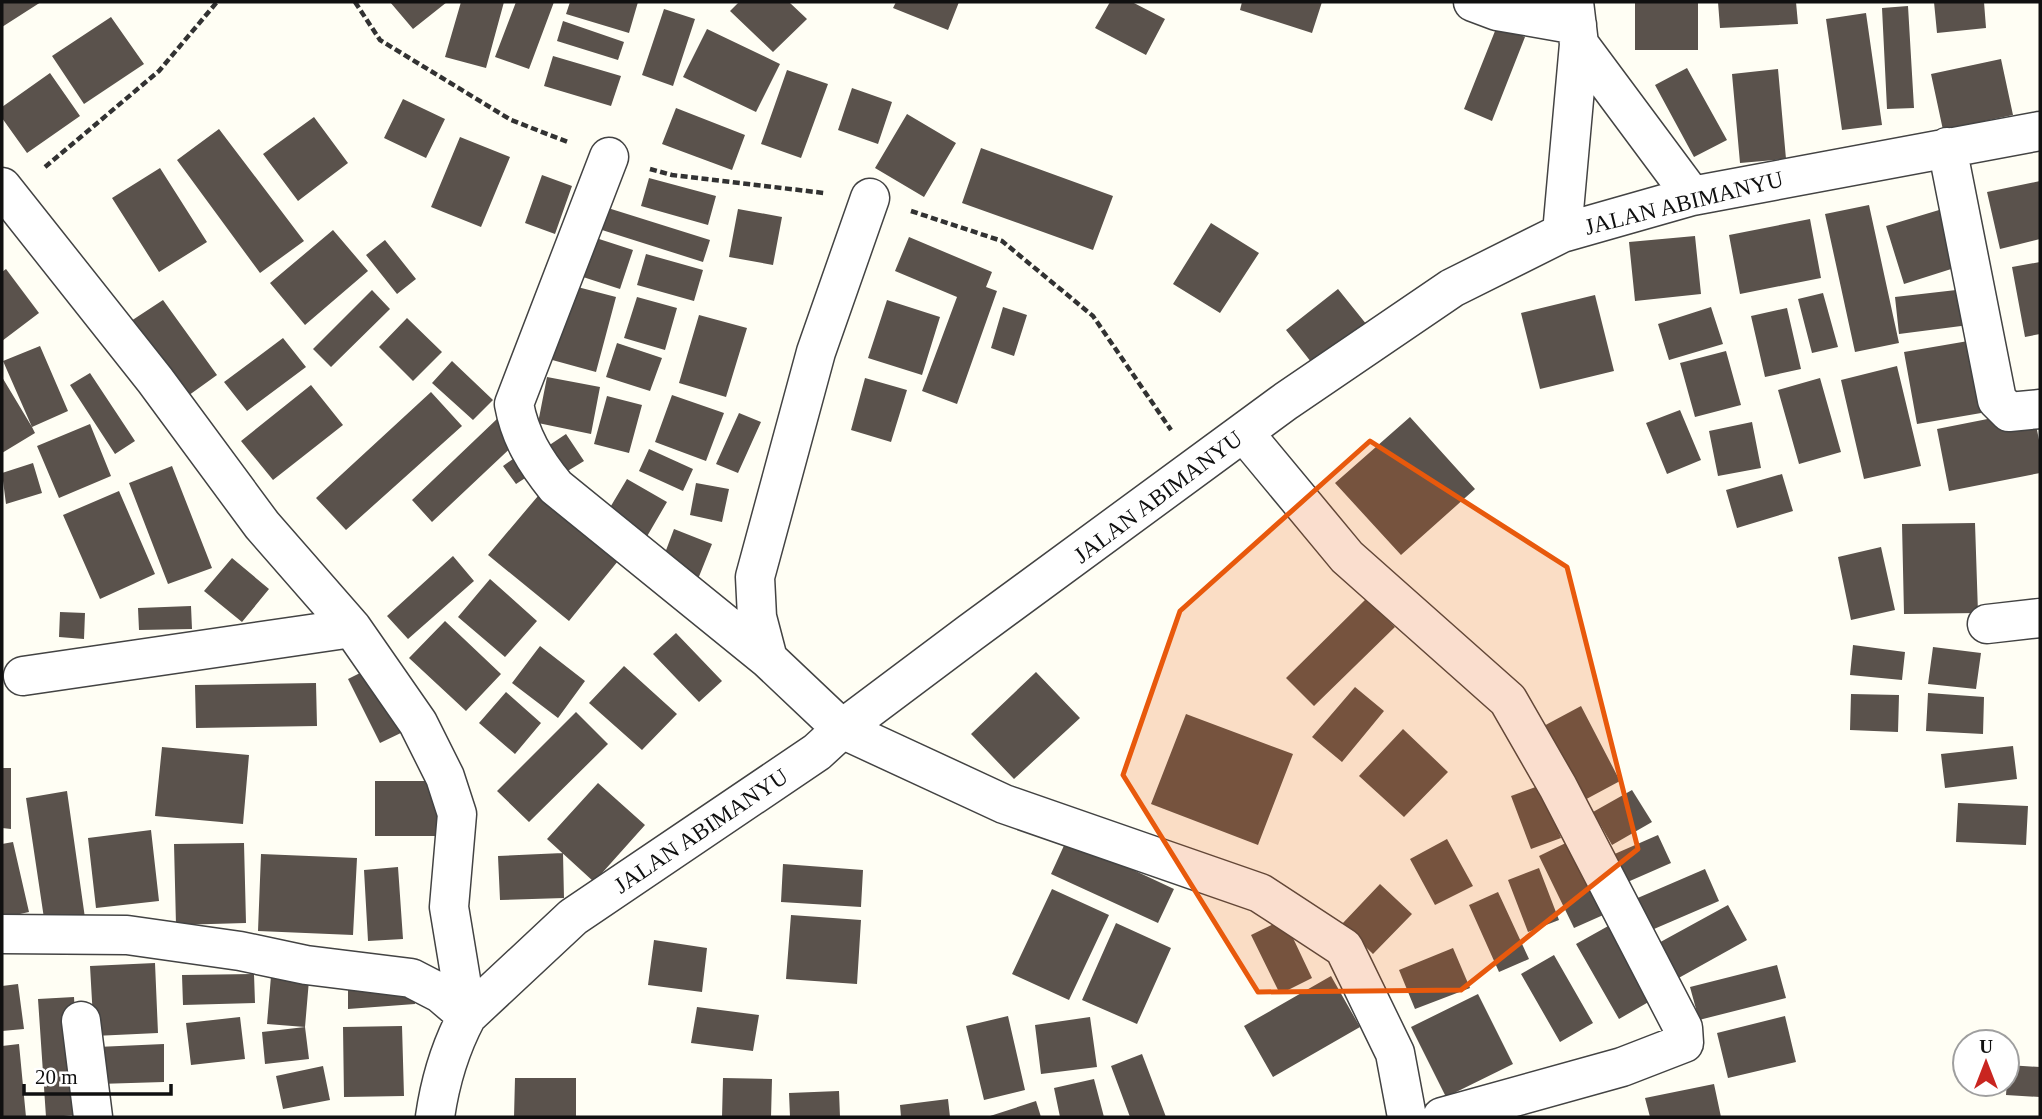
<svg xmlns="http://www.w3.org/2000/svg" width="2042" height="1119" font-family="'Times New Roman',serif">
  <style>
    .building { fill: #5a524c }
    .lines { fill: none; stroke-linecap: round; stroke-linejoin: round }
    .minor-casing { stroke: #434343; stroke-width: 41 }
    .path { stroke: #323232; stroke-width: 4.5; stroke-dasharray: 7 3.5; stroke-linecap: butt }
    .minor { stroke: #fff; stroke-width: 38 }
    .marked { fill: #e8590c; fill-opacity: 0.2; stroke: #e8590c; stroke-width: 5; stroke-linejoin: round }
    .labels { text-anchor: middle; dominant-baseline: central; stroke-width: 7; stroke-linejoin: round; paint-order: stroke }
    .street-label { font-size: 23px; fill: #101010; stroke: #fff }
  </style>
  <rect width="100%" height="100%" fill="#fffef4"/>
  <path class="building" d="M 2,2 L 41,2 L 2,27 Z
    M 390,2 L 447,2 L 413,29 Z
    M 461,2 L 504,2 L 486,68 L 445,57 Z
    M 516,2 L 554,2 L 529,69 L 495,57 Z
    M 570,2 L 638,2 L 629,33 L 566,14 Z
    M 739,2 L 789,2 L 807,19 L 773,52 L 730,11 Z
    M 896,2 L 959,2 L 948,30 L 893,8 Z
    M 1110,2 L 1132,2 L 1165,19 L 1146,55 L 1095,28 Z
    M 1242,2 L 1322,2 L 1312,33 L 1240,10 Z
    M 1635,2 L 1698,2 L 1698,50 L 1635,50 Z
    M 1718,2 L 1796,2 L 1798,24 L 1720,28 Z
    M 1934,2 L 1984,2 L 1986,28 L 1937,33 Z
    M 1908,6 L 1914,108 L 1887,109 L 1882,8 Z
    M 664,9 L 695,19 L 673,86 L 642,75 Z
    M 1866,13 L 1882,125 L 1842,130 L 1826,19 Z
    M 111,17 L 144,64 L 84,104 L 52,56 Z
    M 563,21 L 624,42 L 618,60 L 557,41 Z
    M 1497,26 L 1525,37 L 1492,121 L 1464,109 Z
    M 707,29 L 780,64 L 756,112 L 683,77 Z
    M 553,56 L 621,76 L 611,106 L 544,86 Z
    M 2001,59 L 2013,115 L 1943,130 L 1931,74 Z
    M 1687,68 L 1727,140 L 1694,157 L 1655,85 Z
    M 1778,69 L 1786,159 L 1740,163 L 1732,74 Z
    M 787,70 L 828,84 L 801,158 L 761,144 Z
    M 50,73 L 80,116 L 27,153 L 2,118 L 2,107 Z
    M 852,88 L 892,102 L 878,144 L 838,130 Z
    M 403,99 L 445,119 L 426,158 L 384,138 Z
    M 676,108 L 745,135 L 732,170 L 662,144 Z
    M 907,114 L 956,143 L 924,197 L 875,168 Z
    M 314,117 L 348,163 L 298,201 L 263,154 Z
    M 219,129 L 304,241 L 260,273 L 177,160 Z
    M 460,137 L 510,157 L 481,227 L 431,207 Z
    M 981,148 L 1113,196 L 1093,250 L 962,203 Z
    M 160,168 L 207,242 L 159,272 L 112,198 Z
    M 542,175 L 572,186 L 555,234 L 525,223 Z
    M 649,178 L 716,196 L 708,225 L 641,206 Z
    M 2040,181 L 2040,239 L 2000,249 L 1987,192 Z
    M 1869,205 L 1899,343 L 1855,352 L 1825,214 Z
    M 1949,207 L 1967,264 L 1904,284 L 1886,226 Z
    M 608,208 L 710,240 L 703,262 L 602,230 Z
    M 738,209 L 782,217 L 773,265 L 729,257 Z
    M 1810,219 L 1821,278 L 1740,294 L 1729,235 Z
    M 1211,223 L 1259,253 L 1220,313 L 1173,284 Z
    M 333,230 L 368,271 L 305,325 L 270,283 Z
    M 1695,236 L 1701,294 L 1635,301 L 1629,242 Z
    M 909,237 L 992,272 L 986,287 L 997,291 L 957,404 L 922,391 L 957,297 L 895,271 Z
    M 596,238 L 633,250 L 620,289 L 583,277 Z
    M 385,240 L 416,279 L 397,294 L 366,255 Z
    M 646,254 L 703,270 L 694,301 L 637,285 Z
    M 2040,262 L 2040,334 L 2025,337 L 2012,267 Z
    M 6,269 L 39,313 L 2,341 L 2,272 Z
    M 566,284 L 616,297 L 596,372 L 545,358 Z
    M 1338,289 L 1367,325 L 1315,367 L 1286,330 Z
    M 1965,289 L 1969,325 L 1899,334 L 1895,297 Z
    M 372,290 L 390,309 L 331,367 L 313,349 Z
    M 1823,293 L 1838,347 L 1812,353 L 1798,299 Z
    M 1595,295 L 1614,371 L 1540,389 L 1521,313 Z
    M 637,297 L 677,308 L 665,350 L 624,338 Z
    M 163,300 L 217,375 L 185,398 L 131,321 Z
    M 887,300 L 940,317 L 922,375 L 868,358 Z
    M 1003,307 L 1027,315 L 1014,356 L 991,348 Z
    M 1711,307 L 1723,344 L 1669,360 L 1658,324 Z
    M 1787,308 L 1801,369 L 1765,377 L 1751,316 Z
    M 699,315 L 747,328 L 726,397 L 679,383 Z
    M 407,318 L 442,352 L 413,381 L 379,347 Z
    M 283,338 L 306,367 L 247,411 L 224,382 Z
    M 1974,340 L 1987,412 L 1917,424 L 1904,352 Z
    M 617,343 L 662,358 L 650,391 L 606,377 Z
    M 40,346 L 68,411 L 32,427 L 35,433 L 2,453 L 2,377 L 32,427 L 3,361 Z
    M 1726,351 L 1741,405 L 1695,417 L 1680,363 Z
    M 452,361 L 493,400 L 473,420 L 432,383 Z
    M 1897,366 L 1921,466 L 1864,479 L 1841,380 Z
    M 90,373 L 135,441 L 115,454 L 70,385 Z
    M 547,377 L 600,387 L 591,434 L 538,423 Z
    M 865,378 L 907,390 L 891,442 L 851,430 Z
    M 1820,378 L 1841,452 L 1799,464 L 1778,390 Z
    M 311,385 L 343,425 L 273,480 L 241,441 Z
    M 431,392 L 462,426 L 346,530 L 316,498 Z
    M 672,395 L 724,413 L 706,461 L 655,442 Z
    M 607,396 L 642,405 L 629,453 L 594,444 Z
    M 1680,410 L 1701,460 L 1667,474 L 1646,423 Z
    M 2033,410 L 2040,445 L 2040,473 L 1949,491 L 1937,429 Z
    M 739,413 L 761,422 L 738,473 L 716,464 Z
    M 1410,417 L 1475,489 L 1401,555 L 1335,483 Z
    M 498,418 L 519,440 L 432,522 L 412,500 Z
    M 1752,422 L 1761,468 L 1718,476 L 1709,431 Z
    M 90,424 L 111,476 L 59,498 L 37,446 Z
    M 566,434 L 584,461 L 566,472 L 548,446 Z
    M 649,449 L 693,469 L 683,491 L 639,471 Z
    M 520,454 L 533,473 L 516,484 L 503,466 Z
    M 33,463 L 42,493 L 6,504 L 2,473 Z
    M 172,466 L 212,568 L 168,584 L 129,483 Z
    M 1782,474 L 1793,511 L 1737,528 L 1726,490 Z
    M 627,479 L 667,502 L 642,545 L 602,521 Z
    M 696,483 L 729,489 L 722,522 L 690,515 Z
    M 119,491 L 155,574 L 100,599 L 63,515 Z
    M 538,496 L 618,561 L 569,621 L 488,555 Z
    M 1975,523 L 1978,613 L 1904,614 L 1902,524 Z
    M 674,529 L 712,544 L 696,584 L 659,569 Z
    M 1881,547 L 1895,610 L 1851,620 L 1838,557 Z
    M 453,556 L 474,581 L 408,639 L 387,616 Z
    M 232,558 L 269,589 L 242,622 L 204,591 Z
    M 490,579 L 537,621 L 505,657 L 458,617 Z
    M 1366,599 L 1395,627 L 1314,706 L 1286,678 Z
    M 191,606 L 192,629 L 139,630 L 138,608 Z
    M 60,612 L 85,613 L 84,639 L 59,637 Z
    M 445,621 L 501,674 L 466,711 L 409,658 Z
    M 676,633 L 722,681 L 699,702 L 653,654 Z
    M 1853,645 L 1905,652 L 1902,680 L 1850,675 Z
    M 540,646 L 585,681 L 558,718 L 512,683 Z
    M 1933,647 L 1981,653 L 1976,689 L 1928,684 Z
    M 374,666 L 405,731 L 380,743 L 348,679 Z
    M 624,666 L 677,714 L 642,750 L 589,703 Z
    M 1036,672 L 1080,718 L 1014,779 L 971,734 Z
    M 316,683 L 317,726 L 196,728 L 195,685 Z
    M 1355,687 L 1384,711 L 1342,762 L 1312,737 Z
    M 506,692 L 541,723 L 515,754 L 479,723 Z
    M 1928,693 L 1984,697 L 1983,734 L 1926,731 Z
    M 1851,694 L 1899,695 L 1898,732 L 1850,730 Z
    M 1581,706 L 1620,781 L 1579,803 L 1540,728 Z
    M 576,712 L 608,744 L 529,822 L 497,791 Z
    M 1186,714 L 1293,754 L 1258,845 L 1151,804 Z
    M 1403,729 L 1448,772 L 1404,817 L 1359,776 Z
    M 2013,746 L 2017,779 L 1945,788 L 1941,754 Z
    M 162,747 L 249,755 L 243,824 L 155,816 Z
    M 2,768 L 11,768 L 11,829 L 2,828 Z
    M 375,781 L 437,781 L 437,836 L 375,836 Z
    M 598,783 L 645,825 L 594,882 L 547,839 Z
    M 1541,785 L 1561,838 L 1531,849 L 1511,796 Z
    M 1632,790 L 1652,822 L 1612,845 L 1593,812 Z
    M 67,791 L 85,918 L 45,925 L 26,798 Z
    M 1958,803 L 2028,806 L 2026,845 L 1956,842 Z
    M 151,830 L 159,901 L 96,908 L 88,838 Z
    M 1658,835 L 1671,863 L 1623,884 L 1610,856 Z
    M 1067,839 L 1174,889 L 1158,923 L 1051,874 Z
    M 1447,839 L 1473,886 L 1435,905 L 1410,859 Z
    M 1574,839 L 1610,912 L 1574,928 L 1539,856 Z
    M 13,842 L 29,912 L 2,918 L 2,844 Z
    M 244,843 L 246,923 L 176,925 L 174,844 Z
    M 563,853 L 564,898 L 500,900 L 498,856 Z
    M 261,854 L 357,858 L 353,935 L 258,931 Z
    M 783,864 L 863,870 L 861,907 L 781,902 Z
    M 398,867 L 403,939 L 368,941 L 364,870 Z
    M 1539,868 L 1559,920 L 1528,932 L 1508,880 Z
    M 1705,869 L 1719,901 L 1647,932 L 1633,900 Z
    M 1380,884 L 1412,914 L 1373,954 L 1342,924 Z
    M 1052,889 L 1109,915 L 1069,1000 L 1012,974 Z
    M 1498,892 L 1529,959 L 1499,972 L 1469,905 Z
    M 1728,905 L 1747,940 L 1675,980 L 1655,945 Z
    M 791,915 L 861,920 L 857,984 L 786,979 Z
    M 1284,919 L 1312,978 L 1280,994 L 1251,935 Z
    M 1116,923 L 1171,948 L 1137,1024 L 1082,1000 Z
    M 1610,925 L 1652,1000 L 1619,1019 L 1576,944 Z
    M 654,940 L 707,948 L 702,992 L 648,985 Z
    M 1453,948 L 1470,988 L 1415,1009 L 1399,970 Z
    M 1554,955 L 1593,1023 L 1560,1042 L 1521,974 Z
    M 155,963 L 158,1033 L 94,1036 L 90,966 Z
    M 1777,965 L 1786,998 L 1699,1020 L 1690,987 Z
    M 254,974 L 255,1003 L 183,1005 L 182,975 Z
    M 271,976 L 309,980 L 305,1027 L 267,1024 Z
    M 1331,976 L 1360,1027 L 1273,1077 L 1244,1026 Z
    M 18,984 L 24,1029 L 2,1031 L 2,986 Z
    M 414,985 L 415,1004 L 348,1009 L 348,990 Z
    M 1478,994 L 1513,1064 L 1446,1097 L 1411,1027 Z
    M 74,997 L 81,1115 L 46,1117 L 38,999 Z
    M 697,1007 L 759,1015 L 753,1051 L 691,1043 Z
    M 1008,1016 L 1025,1090 L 984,1100 L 966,1026 Z
    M 1785,1016 L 1796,1062 L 1728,1078 L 1717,1033 Z
    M 240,1017 L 245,1059 L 191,1065 L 186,1023 Z
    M 1090,1017 L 1097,1067 L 1041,1074 L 1035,1025 Z
    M 402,1026 L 404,1096 L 344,1097 L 343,1027 Z
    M 305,1027 L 309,1059 L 265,1064 L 262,1032 Z
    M 19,1044 L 26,1117 L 2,1117 L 2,1046 Z
    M 164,1044 L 164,1082 L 98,1084 L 97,1047 Z
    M 1142,1054 L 1166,1117 L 1130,1117 L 1111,1066 Z
    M 2008,1065 L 2040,1067 L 2040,1097 L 2006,1095 Z
    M 323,1066 L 330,1100 L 283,1109 L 276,1076 Z
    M 515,1078 L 576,1078 L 576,1117 L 514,1117 Z
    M 723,1078 L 772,1079 L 771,1117 L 722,1117 Z
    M 1094,1079 L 1104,1117 L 1060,1117 L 1054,1088 Z
    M 1714,1084 L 1721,1117 L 1650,1117 L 1645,1098 Z
    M 839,1091 L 840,1117 L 790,1117 L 789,1093 Z
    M 948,1099 L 950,1117 L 901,1117 L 900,1105 Z
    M 1036,1101 L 1041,1117 L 987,1117 Z"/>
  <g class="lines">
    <g class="minor-casing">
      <path id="minor" d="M 1473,2 L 1497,11 L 1577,25
        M 1574,2 L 1579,44 L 1692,196
        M 1947,147 L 1997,400 L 2009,412 L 2040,409
        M 609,157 L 514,404 C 520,437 535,461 556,487 L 768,659
        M 2,187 L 155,380 L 262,525 L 352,628 L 418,723 L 445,777 L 457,814 L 449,907 L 467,1016
        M 870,198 L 816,352 L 755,577 L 757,617 L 768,659 L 842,729 L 1004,804 L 1260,893 L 1344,948 L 1395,1053 L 1407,1117
        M 1562,233 L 1579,44
        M 1244,433 L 1347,557 L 1508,700 L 1558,787 L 1683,1028 L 1684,1043 L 1622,1067 L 1442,1117
        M 1987,624 L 2040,618
        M 23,676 L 352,628
        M 2,934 L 127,935 L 240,951 L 306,965 L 411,978 L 440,993 L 467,1016
        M 81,1021 L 93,1117
        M 435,1117 C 440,1082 450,1048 467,1016 L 573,917 L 817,752 L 842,729 L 970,633 L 1286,401 L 1452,288 L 1562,233 L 1692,196 L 2040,131"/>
    </g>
    <path class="path" d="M 355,2 L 380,40 L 511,120 L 568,142
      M 45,167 L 159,71 L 217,2
      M 650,169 L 672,175 L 824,193
      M 911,211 L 1002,241 L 1093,316 L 1171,430"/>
    <use href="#minor" class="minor"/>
  </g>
  <path class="marked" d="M 1370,441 L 1567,567 L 1638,849 L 1461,990 L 1258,992 L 1123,775 L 1180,611 Z"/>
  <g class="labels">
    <g class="street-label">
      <text transform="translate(1684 203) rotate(-14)">JALAN ABIMANYU</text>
      <text transform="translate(1158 497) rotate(-37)">JALAN ABIMANYU</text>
      <text transform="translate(701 831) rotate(-34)">JALAN ABIMANYU</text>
    </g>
  </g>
  <rect width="2042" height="1119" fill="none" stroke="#101010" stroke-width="7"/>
  <g transform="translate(1986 1063)"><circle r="33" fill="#ffffff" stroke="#9f9f9f" stroke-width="2"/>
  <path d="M0-5L12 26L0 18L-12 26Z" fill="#c92520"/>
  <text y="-10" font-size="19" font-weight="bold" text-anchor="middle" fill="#101010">U</text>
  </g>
  <path d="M24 1084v10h147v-10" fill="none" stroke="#101010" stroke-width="3.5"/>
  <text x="35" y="1084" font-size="21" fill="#101010" stroke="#ffffff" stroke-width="5" paint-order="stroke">20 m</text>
</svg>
